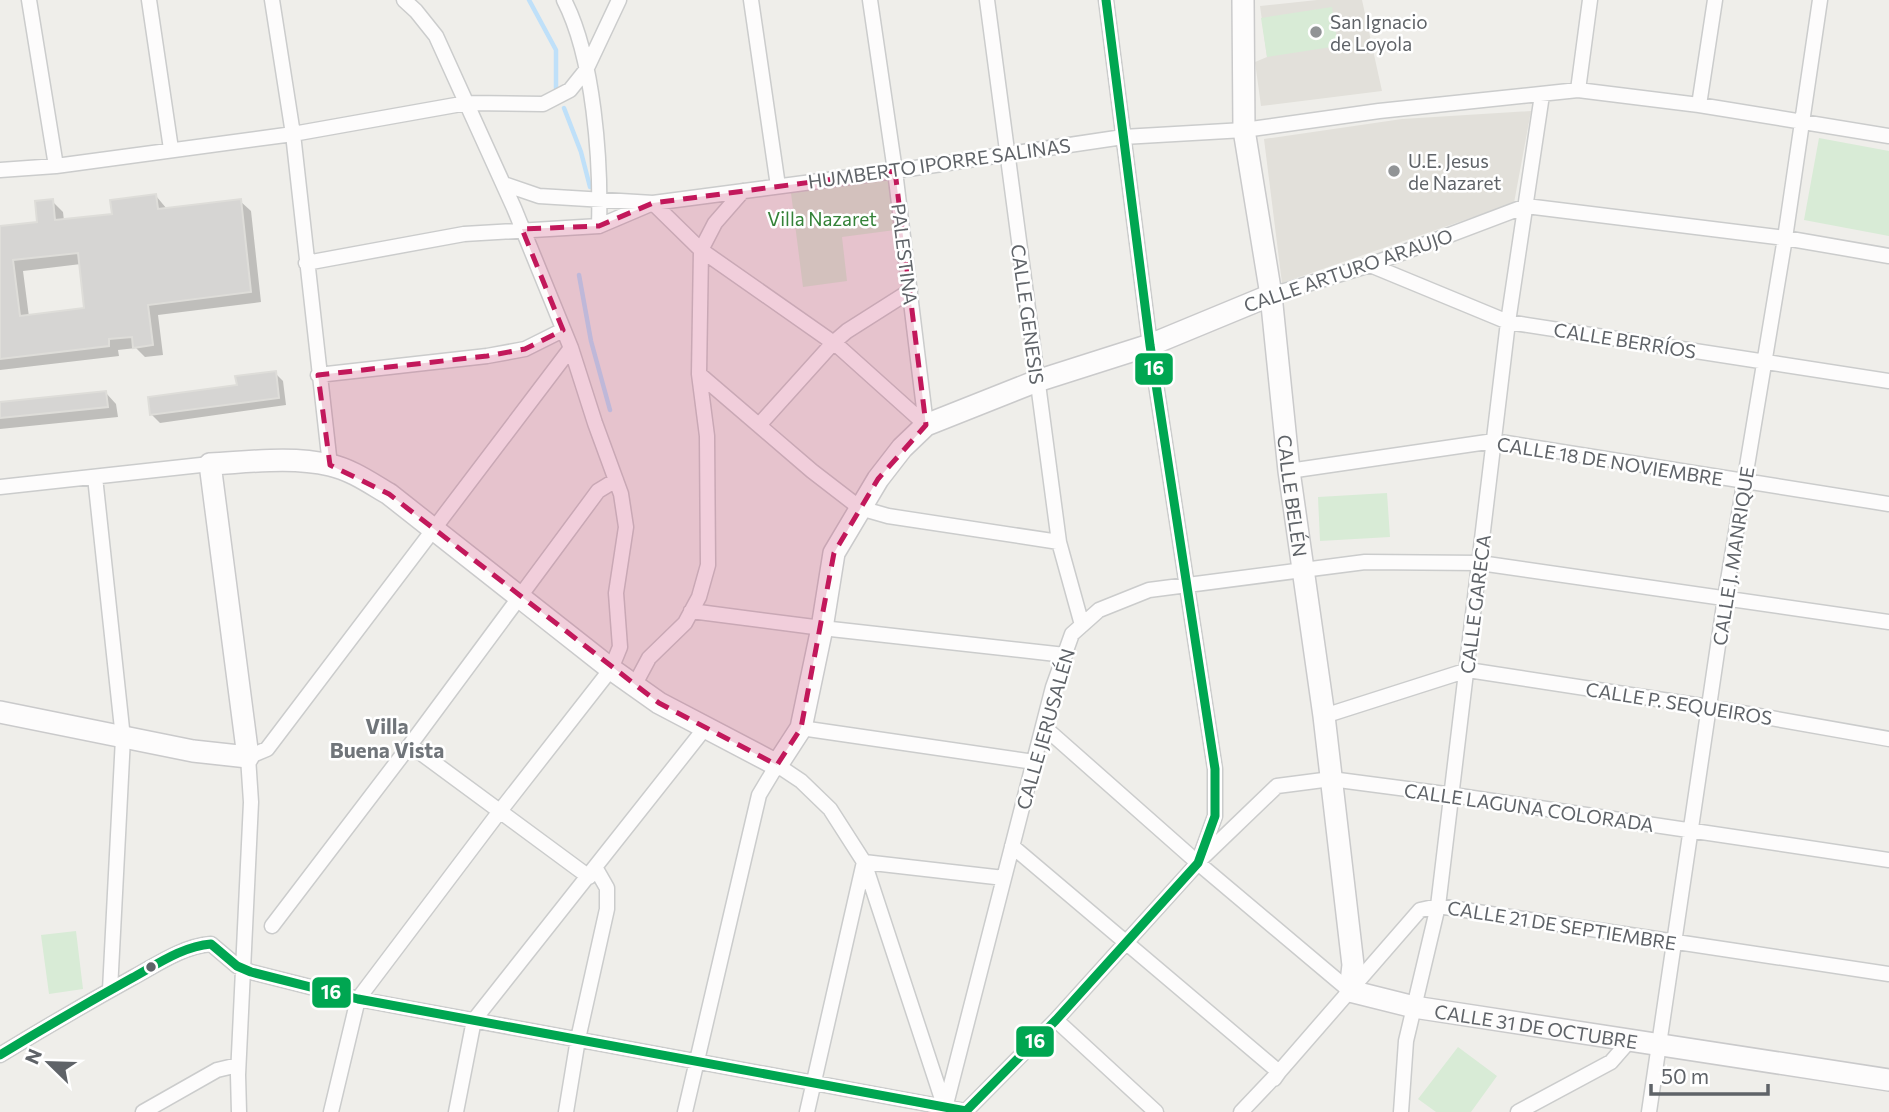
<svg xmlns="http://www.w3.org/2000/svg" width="1889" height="1112" font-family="Commissioner,sans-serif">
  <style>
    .education { fill: #e2e0da }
    .green { fill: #d8ebd6 }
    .shadow { fill: #0003; fill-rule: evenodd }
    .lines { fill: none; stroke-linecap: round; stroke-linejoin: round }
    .stream { stroke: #bfe0f9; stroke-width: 4.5 }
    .building { fill: #d6d5d3; stroke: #deddd9; stroke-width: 2; fill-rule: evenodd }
    .street-casing { stroke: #cbcccc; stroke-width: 17 }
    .secondary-casing { stroke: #cacacb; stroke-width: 24 }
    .street { stroke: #fdfcfc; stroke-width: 14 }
    .secondary { stroke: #fdfcfc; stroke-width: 21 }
    .bus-1-casing { stroke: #fff; stroke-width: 14 }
    .bus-1 { stroke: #00a651; stroke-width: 9 }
    .marked { fill: #c2185b; fill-opacity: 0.2; stroke: #c2185b; stroke-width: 5; stroke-dasharray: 14 9; stroke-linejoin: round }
    .poi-dot { fill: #919496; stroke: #fff; stroke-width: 2.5 }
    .bus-dot { fill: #5f6368; stroke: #fff; stroke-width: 2.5 }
    .labels { text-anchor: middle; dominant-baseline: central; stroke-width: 5; stroke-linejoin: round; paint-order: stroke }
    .poi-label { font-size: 19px; fill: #5f6368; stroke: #fff; text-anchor: start }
    .street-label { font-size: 19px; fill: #5f6368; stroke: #fff }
    .park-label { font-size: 19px; fill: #348238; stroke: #fff }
    .neighbourhood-label { font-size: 21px; font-weight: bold; fill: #70757a; stroke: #fff }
    .line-badge { stroke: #fff; stroke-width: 2.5 }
    .badge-label { font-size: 19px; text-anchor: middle; font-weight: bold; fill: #fff }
  </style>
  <rect width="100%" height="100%" fill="#efeeea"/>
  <path class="education" d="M 1317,0 L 1362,0 L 1382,91 L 1261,106 L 1255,62 L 1267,57 L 1260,6 Z
    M 1531,111 L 1514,203 L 1282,283 L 1264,139 L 1402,119 Z"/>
  <path class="green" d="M 1332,7 L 1338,46 L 1267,57 L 1261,18 Z
    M 1819,138 L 1889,151 L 1889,236 L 1804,220 Z
    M 888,180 L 895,230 L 842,237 L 847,281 L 803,287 L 791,193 Z
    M 1387,493 L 1390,537 L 1320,541 L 1318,497 Z
    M 76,931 L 83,989 L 49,994 L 41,935 Z
    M 1458,1047 L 1497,1076 L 1471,1112 L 1436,1112 L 1418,1099 Z"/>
  <path class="shadow" d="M 156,196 L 167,209 L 240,201 L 251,211 L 261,302 L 158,315 L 163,355 L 145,357 L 136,348 L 118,350 L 119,356 L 0,370 L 0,228 L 39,223 L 52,201 L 63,212 L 64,221 L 114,215 ZM 81,264 L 86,310 L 29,317 L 23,271 Z
    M 275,373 L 283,381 L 286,405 L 160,423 L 152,415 Z
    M 106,393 L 116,404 L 118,417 L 0,429 L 0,403 Z"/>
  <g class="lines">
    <path class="stream" d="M 529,0 L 556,50 L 556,92
      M 564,108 L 581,152 L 590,187
      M 579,275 L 591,341 L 610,410"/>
  </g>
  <path class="building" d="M 156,194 L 158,209 L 241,199 L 251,292 L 148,305 L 153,345 L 133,348 L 132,337 L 109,339 L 109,346 L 0,359 L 0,226 L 37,222 L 35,201 L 53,199 L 55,220 L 112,214 L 110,200 ZM 78,253 L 84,308 L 20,316 L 13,260 Z
    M 276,371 L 279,398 L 150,415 L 148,397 L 237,385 L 235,376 Z
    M 106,391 L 108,407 L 0,418 L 0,402 Z"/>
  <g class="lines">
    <g class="street-casing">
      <path id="street" d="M 29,0 L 56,166
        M 149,0 L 171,149
        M 272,0 L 293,134 L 330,465
        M 564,0 C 594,58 601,161 599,226
        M 751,0 L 778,186
        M 870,0 L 895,171 L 926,425
        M 987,0 L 1059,542 L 1082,625
        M 1578,90 L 1590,0
        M 1699,105 L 1715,0
        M 0,170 L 56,166 L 293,134 L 467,103 L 543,104 L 570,90 L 586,70 L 619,0
        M 504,184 L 539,196 L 653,203 L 701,250 L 838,346 L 926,425
        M 306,263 L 464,234 L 599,226 L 653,203 L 895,171 L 1123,137 L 1244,130 L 1379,111 L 1578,90 L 1699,105 L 1889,136
        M 1370,265 L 1508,322 L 1889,381
        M 1271,295 L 1370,265 L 1526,206 L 1785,238 L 1889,256
        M 699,374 L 812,471 L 860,508 L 888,516 L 1059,542
        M 318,375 L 487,356 L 525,349 L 563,330
        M 760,424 L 833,343 L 847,331 L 910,291
        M 1289,471 L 1494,441 L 1889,504
        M 95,477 L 123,738 L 110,990
        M 0,487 L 210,464
        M 691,611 L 822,628 L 1065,655
        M 634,686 L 649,658 L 685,623 L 699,597 L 708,565 L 707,436 L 699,374 L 701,250 L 715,223 L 743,191
        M 1324,716 L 1468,670 L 1709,707 L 1889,739
        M 1043,726 L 1198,863 L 1350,991
        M 801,728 L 1034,762
        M 410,745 L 589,877
        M 1012,846 L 1279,1072 L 1274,1079
        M 1201,859 L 1277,786 L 1331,779 L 1453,795 L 1889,860
        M 272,926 L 410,745 L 598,491 L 616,480
        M 1056,1020 L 1156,1112
        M 0,1055 C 44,1028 87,1003 132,978 C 156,965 183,946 211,944 L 237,966 L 251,972 L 358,999 L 966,1111 L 1056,1020 L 1198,863 L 1215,816 L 1215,769 L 1150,345 L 1106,0
        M 143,1112 L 217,1070 L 238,1065
        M 239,1112 L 238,1075 L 251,802 L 248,757 L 267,749 L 571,348
        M 331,1112 L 358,999 L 500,811 L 611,669 L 620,647 L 616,593 L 626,527 L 621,494 L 595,423 L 571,348 L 514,208 L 436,36 L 416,11 L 404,0
        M 456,1112 L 474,1020 L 705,728
        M 566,1112 L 578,1039 L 607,909 L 607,888 L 595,867
        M 685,1112 L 759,795 L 777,765 L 801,781 L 830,809 L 864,862 L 944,1105
        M 807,1112 L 864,862 L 1004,878
        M 944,1112 L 1053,687 L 1072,634 L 1099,610 L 1149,590 L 1365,562 L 1480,563 L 1889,622
        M 1241,1112 L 1279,1072 L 1420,910 L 1438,906 L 1889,974
        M 1401,1112 L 1406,1041 L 1438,906 L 1508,322 L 1542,95
        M 1518,1112 L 1611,1062 L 1631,1039
        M 1649,1112 L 1725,598 L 1785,238 L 1820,0"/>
    </g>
    <g class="secondary-casing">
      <g id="secondary">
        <path id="s1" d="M 1243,0 L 1244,130 L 1271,295 L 1289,471 L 1324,716 L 1353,965 L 1350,991 L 1414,1007 L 1889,1080"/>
        <path d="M 0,712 L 193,751 L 248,757 L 210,464 C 249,462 292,456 330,465 C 352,470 370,483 389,494 L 611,669 L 659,703 L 777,765 L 801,728 L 822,628 L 834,553 L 878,479 L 902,448 L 926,425 L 1037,381 L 1150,345 L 1271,295"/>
      </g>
    </g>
    <use href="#street" class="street"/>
    <use href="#secondary" class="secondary"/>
    <g class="bus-1-casing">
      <path id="bus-1" d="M 0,1055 C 44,1028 87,1003 132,978 C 156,965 183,946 211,944 L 237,966 L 251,972 L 358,999 L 966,1111 L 1056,1020 L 1198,863 L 1215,816 L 1215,769 L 1150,345 L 1106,0"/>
    </g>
    <use href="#bus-1" class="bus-1"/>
  </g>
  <path class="marked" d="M 895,171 L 926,425 L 878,479 L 834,553 L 801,728 L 777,765 L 659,703 L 389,494 L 330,465 L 318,375 L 487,356 L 525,349 L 563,330 L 522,229 L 599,226 L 653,203 Z"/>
  <g class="poi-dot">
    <circle cx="1316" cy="32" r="7"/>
    <circle cx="1394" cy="171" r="7"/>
  </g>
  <circle class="bus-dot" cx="151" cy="967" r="6"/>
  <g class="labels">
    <g class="poi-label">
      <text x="1330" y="21">San Ignacio<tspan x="1330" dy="22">de Loyola</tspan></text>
      <text x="1408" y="160">U.E. Jesus<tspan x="1408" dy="22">de Nazaret</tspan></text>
    </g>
    <g class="street-label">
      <text transform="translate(939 163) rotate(-8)">HUMBERTO IPORRE SALINAS</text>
      <text transform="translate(905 254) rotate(83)">PALESTINA</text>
      <text transform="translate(1348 270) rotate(-19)">CALLE ARTURO ARAUJO</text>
      <text transform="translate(1028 314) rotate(82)">CALLE GENESIS</text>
      <text transform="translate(1625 340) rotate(9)">CALLE BERRÍOS</text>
      <text transform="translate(1610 461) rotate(9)">CALLE 18 DE NOVIEMBRE</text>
      <text stroke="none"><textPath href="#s1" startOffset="499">CALLE BELÉN</textPath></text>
      <text transform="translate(1733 556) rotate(-81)">CALLE J. MANRIQUE</text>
      <text transform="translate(1475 604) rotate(-83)">CALLE GARECA</text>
      <text transform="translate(1679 703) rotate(9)">CALLE P. SEQUEIROS</text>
      <text transform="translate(1045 729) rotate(-74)">CALLE JERUSALÉN</text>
      <text transform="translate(1529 807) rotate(8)">CALLE LAGUNA COLORADA</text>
      <text transform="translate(1562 925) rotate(9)">CALLE 21 DE SEPTIEMBRE</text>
      <text stroke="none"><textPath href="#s1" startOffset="1188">CALLE 31 DE OCTUBRE</textPath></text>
    </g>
    <g class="park-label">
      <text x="822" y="218">Villa Nazaret</text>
    </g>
    <g class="neighbourhood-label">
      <text x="387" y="725">Villa<tspan x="387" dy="24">Buena Vista</tspan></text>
    </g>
  </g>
  <g class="line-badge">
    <rect x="1134" y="352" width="40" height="34" rx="7" fill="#00a651"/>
    <rect x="311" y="976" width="41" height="33" rx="7" fill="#00a651"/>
    <rect x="1015" y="1025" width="40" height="33" rx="7" fill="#00a651"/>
  </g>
  <g class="badge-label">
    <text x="1154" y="375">16</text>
    <text x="331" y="999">16</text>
    <text x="1035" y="1048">16</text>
  </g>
  <g transform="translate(49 1063) rotate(293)" stroke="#ffffff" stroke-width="5" paint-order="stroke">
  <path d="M0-5L12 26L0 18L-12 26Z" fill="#5f6368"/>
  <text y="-10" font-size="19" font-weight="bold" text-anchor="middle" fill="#5f6368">N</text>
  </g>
  <path d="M1651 1084v10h117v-10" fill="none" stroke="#5f6368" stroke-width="3.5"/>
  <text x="1661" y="1084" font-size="21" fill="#5f6368" stroke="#ffffff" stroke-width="5" paint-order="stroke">50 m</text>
</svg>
